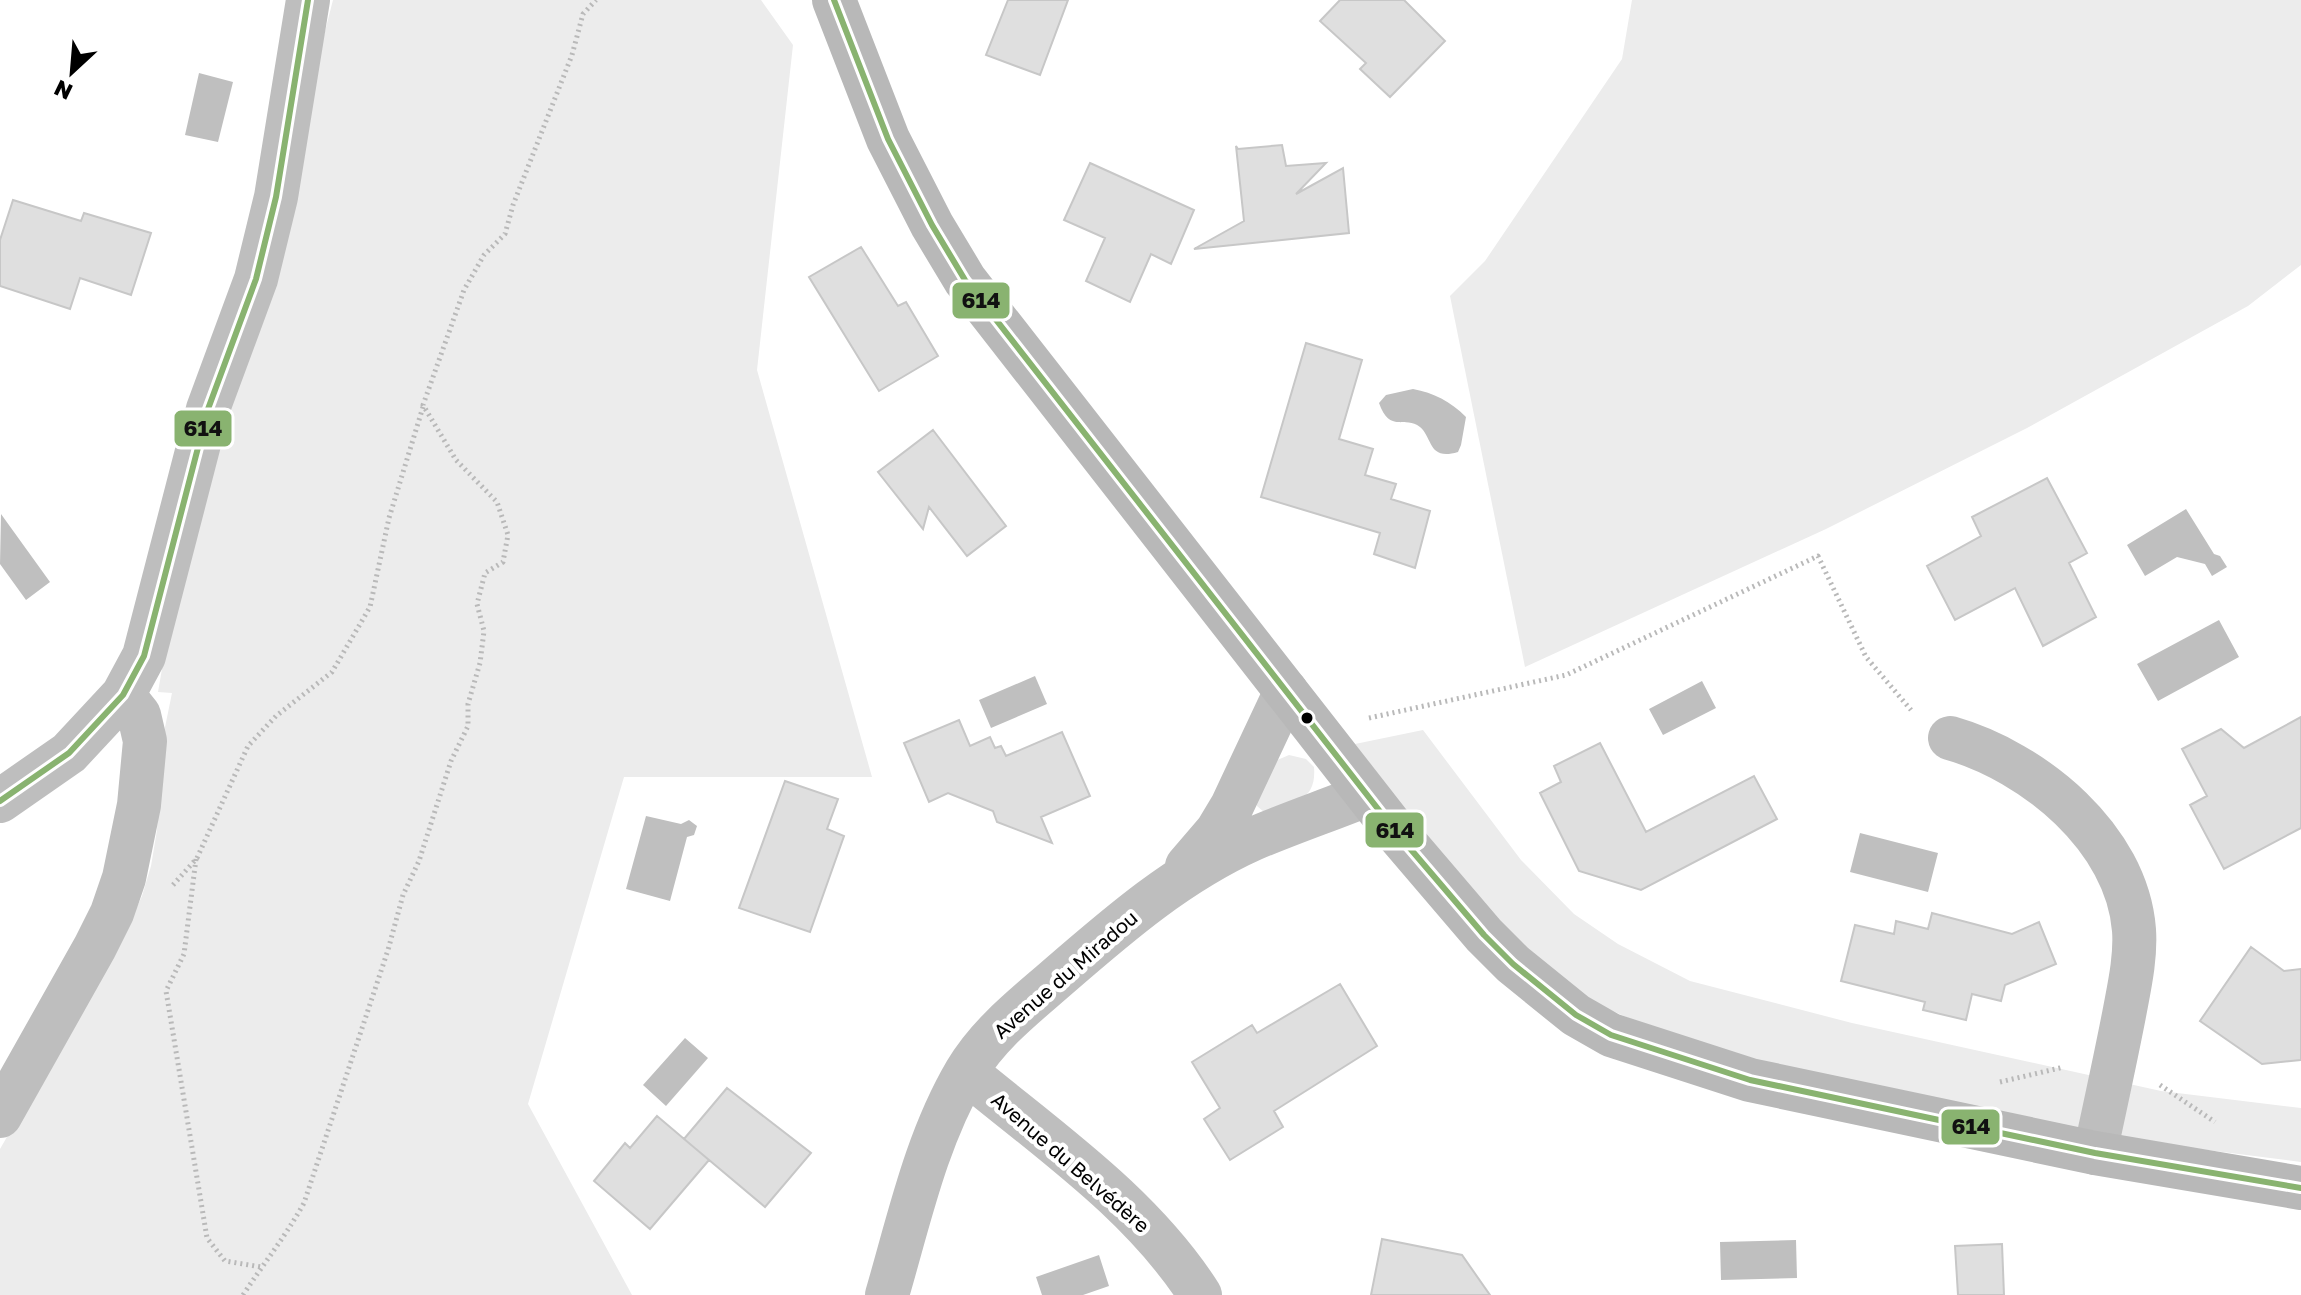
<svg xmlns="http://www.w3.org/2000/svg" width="2301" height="1295" font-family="'Golos Text',sans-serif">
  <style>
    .green { fill: #ececec }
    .water { fill: #bfbfbf }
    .building { fill: #dfdfdf; stroke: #c7c7c7; stroke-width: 2 }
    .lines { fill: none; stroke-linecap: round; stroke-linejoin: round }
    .path { stroke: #b9b9b9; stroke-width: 5; stroke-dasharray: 2 4; stroke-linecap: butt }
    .street { stroke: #bebebe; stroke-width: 44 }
    .secondary { stroke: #b8b8b8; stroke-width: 44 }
    .bus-1-casing { stroke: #fff; stroke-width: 12 }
    .bus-1 { stroke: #89b370; stroke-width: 6 }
    .bus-dot { fill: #000; stroke: #fff; stroke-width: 3 }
    .labels { text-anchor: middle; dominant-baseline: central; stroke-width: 8; stroke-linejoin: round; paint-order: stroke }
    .street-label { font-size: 20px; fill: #000; stroke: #fff }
    .line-badge { stroke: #fff; stroke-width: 3 }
    .pale-badge-label { font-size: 22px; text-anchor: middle; font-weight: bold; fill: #111 }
  </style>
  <rect width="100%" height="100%" fill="#fff"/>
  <path class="green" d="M 333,0 L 761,0 L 793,45 L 757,370 L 872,777 L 624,777 L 528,1104 L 632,1295 L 0,1295 L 0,1149 L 127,928 L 142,896 L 151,866 L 157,830 L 163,737 L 172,693 L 158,692 L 163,663 Z
    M 1632,0 L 2301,0 L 2301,265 L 2248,306 L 2027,428 L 1826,529 L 1525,667 L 1450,296 L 1485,261 L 1622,59 Z
    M 1423,730 L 1521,860 L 1574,914 L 1618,944 L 1690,981 L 1852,1023 L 2161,1091 L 2301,1108 L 2301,1162 L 2136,1141 L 1835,1084 L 1655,1030 L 1593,1002 L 1525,952 L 1478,905 L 1355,744 Z
    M 1289,755 L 1306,759 L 1314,767 C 1317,802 1292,803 1264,812 L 1257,806 L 1255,799 L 1275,761 Z"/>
  <path class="water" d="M 199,73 L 233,82 L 218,142 L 185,135 Z
    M 1413,389 C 1434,393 1450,401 1466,417 L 1461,445 L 1458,452 C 1428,461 1433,438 1420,427 C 1405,415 1390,434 1379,403 L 1386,395 Z
    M 2186,509 L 2214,554 L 2220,556 L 2227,567 L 2212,576 L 2205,564 L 2177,557 L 2145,576 L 2127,545 Z
    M 1,514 L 50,582 L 26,600 L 0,564 Z
    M 2219,620 L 2239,657 L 2158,701 L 2137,664 Z
    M 1035,676 L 1047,704 L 991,728 L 979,700 Z
    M 1702,681 L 1716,708 L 1663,735 L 1649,709 Z
    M 646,816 L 681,824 L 689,820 L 697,826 L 694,835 L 687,837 L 670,901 L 626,889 Z
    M 1860,833 L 1938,853 L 1928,892 L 1850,872 Z
    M 685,1038 L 708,1058 L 666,1106 L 643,1085 Z
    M 1796,1240 L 1797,1278 L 1721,1280 L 1720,1242 Z
    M 1099,1255 L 1109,1286 L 1083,1295 L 1042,1295 L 1036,1277 Z"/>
  <path class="building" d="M 1008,0 L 1068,0 L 1040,75 L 986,55 Z
    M 1340,0 L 1404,0 L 1445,41 L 1390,97 L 1360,69 L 1366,63 L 1320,21 Z
    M 1282,145 L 1286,166 L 1326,163 L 1296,194 L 1343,168 L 1349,233 L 1194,249 L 1244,221 L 1236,146 L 1238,149 Z
    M 1090,163 L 1194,210 L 1171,264 L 1151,254 L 1130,302 L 1086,281 L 1105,238 L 1064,220 Z
    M 13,200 L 81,221 L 84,213 L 151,233 L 131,295 L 80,278 L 70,309 L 0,286 L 0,240 Z
    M 861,247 L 898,306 L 906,302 L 938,356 L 879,391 L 809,277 Z
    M 1306,343 L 1362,360 L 1339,439 L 1373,449 L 1365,475 L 1396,484 L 1391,499 L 1430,511 L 1415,568 L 1374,554 L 1380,533 L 1261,497 Z
    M 933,430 L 1006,526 L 967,556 L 929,507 L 923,529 L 878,472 Z
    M 2047,478 L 2087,553 L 2069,563 L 2096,617 L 2043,646 L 2015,588 L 1955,620 L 1927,566 L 1981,536 L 1972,517 Z
    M 2301,717 L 2301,828 L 2224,869 L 2190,805 L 2207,796 L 2182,749 L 2221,729 L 2244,748 Z
    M 959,720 L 970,746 L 990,737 L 995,748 L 1001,746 L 1006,756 L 1062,732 L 1090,796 L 1041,817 L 1052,843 L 997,822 L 993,811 L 948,793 L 929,802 L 904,743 Z
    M 1600,743 L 1646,832 L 1754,776 L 1777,819 L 1641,890 L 1579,871 L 1540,793 L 1561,782 L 1554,766 Z
    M 785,781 L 838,799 L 827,829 L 844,836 L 810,932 L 739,908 Z
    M 1932,913 L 2012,934 L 2039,922 L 2056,964 L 2005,985 L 2001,1001 L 1972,994 L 1966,1020 L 1923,1010 L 1925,1002 L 1841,981 L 1855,925 L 1894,934 L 1896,921 L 1928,929 Z
    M 2251,947 L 2284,971 L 2301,969 L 2301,1060 L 2262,1064 L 2200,1021 Z
    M 1340,984 L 1377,1046 L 1274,1111 L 1283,1127 L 1230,1160 L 1204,1119 L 1220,1108 L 1192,1062 L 1252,1025 L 1257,1033 Z
    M 727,1088 L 811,1153 L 765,1207 L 684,1139 Z
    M 657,1116 L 709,1160 L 650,1229 L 594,1181 L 625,1143 L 630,1148 Z
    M 1382,1239 L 1462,1255 L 1490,1295 L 1371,1295 Z
    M 2002,1244 L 2004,1295 L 1958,1295 L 1955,1246 Z"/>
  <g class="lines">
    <path class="path" d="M 1369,718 L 1566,675 L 1818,556 L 1866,657 L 1911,710
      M 196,859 L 184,954 L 166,991 L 207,1238 L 225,1261 L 261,1267
      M 173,885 L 197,858 L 248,746 L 276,716 L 332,672 L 370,607 L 389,518 L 423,407
      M 2000,1082 L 2064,1067
      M 2160,1085 L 2215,1122
      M 243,1295 C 264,1263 285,1237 304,1203 L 388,950 L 403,895 L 419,861 L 451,761 L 468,726 L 468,704 L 480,663 L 484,631 L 477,604 L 485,573 L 503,562 L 508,535 L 497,502 L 456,460 L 423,405 L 464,290 L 484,255 L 505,234 L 513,205 L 572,55 L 583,14 L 596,0"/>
    <path class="street" d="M 1950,738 C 2034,762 2127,838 2134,930 C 2136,958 2129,988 2124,1015 C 2115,1061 2105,1107 2095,1153
      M 0,801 L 69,753 L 123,695 L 144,656 L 208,409 L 256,279 L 276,197 L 308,0
      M 1187,866 L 1217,831 L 1232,806 L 1286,691
      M 966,1072 C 1048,1140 1142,1204 1200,1295
      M 0,1116 L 95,947 L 112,913 L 124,878 L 139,805 L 145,741 L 139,715 L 123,695
      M 887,1295 C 909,1220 926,1140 966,1072 C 989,1033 1026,1005 1059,976 C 1119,924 1179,872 1253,839 C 1290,823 1329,810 1366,795"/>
    <path class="secondary" d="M 834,0 L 888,139 L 932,225 L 965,280 L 1396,832 L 1484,935 L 1513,964 L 1576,1015 L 1611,1035 L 1750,1080 L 2095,1153 L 2301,1188"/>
    <g class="bus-1-casing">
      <path id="bus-1" d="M 834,0 L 888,139 L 932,225 L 965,280 L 1396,832 L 1484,935 L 1513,964 L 1576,1015 L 1611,1035 L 1750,1080 L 2095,1153 L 2301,1188
        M 0,801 L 69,753 L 123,695 L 144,656 L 208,409 L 256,279 L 276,197 L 308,0"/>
    </g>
    <use href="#bus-1" class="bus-1"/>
  </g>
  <circle class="bus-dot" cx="1307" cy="718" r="7"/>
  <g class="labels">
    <g class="street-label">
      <text transform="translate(1065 974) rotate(-41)">Avenue du Miradou</text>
      <text transform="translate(1071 1162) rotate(41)">Avenue du Belvédère</text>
    </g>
  </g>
  <g class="line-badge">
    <rect x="951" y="281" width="60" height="39" rx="8" fill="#89b370"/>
    <rect x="173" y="409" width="60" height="39" rx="8" fill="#89b370"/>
    <rect x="1364" y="811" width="61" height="38" rx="8" fill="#89b370"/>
    <rect x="1940" y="1108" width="61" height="38" rx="8" fill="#89b370"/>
  </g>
  <g class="pale-badge-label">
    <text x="981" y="308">614</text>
    <text x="203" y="436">614</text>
    <text x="1395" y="838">614</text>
    <text x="1971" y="1134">614</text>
  </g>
  <g transform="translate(72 72) rotate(206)" stroke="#ffffff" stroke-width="6" paint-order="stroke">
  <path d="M0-6L14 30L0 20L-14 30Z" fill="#000000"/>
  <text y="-12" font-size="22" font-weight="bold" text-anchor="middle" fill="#000000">N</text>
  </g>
</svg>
